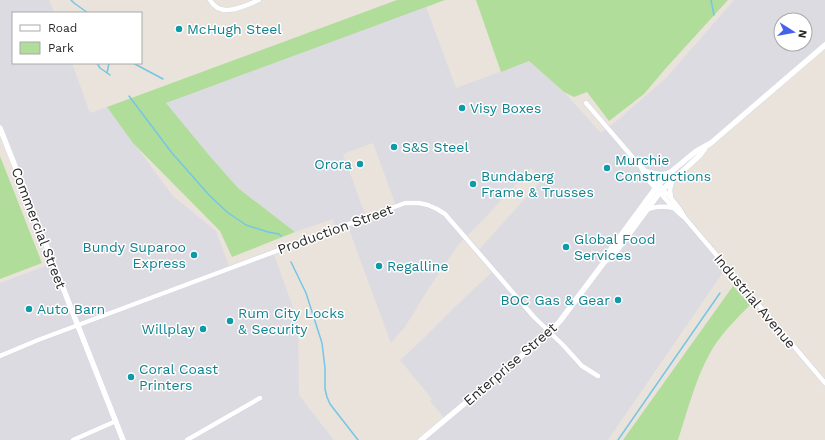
<svg xmlns="http://www.w3.org/2000/svg" width="825" height="440" font-family="'Work Sans',sans-serif">
  <style>
    .industrial { fill: #dddbe2; fill-rule: evenodd }
    .green { fill: #b0dd9a }
    .lines { fill: none; stroke-linecap: round; stroke-linejoin: round }
    .stream { stroke: #74c6e5; stroke-width: 1.5 }
    .minor-casing { stroke: #d0d3e0; stroke-width: 5.5 }
    .tertiary-casing { stroke: #d0d3e0; stroke-width: 6 }
    .minor { stroke: #fff; stroke-width: 4.5 }
    .tertiary { stroke: #fff; stroke-width: 5.5 }
    .culture-dot { fill: #0f9aa8; stroke: #fff; stroke-width: 1.5 }
    .labels { text-anchor: middle; dominant-baseline: central; stroke-width: 3; stroke-linejoin: round; paint-order: stroke }
    .culture-label { font-size: 14px; fill: #0d838f; stroke: #fff; text-anchor: start }
    .street-label { font-size: 14px; fill: #282828; stroke: #fff }
  </style>
  <rect width="100%" height="100%" fill="#eae3db"/>
  <path class="industrial" d="M 0,0 L 49,0 L 54,13 L 13,13 L 13,63 L 72,63 L 90,113 L 107,107 L 173,196 L 216,231 L 230,268 L 273,252 L 298,321 L 299,395 L 319,421 L 334,440 L 0,440 L 0,283 L 53,263 L 0,129 Z
    M 734,0 L 825,0 L 825,45 L 659,189 L 726,268 L 608,440 L 420,440 L 445,419 L 430,401 L 432,399 L 400,360 L 423,339 L 458,304 L 493,271 L 477,252 L 539,183 L 539,178 L 531,168 L 484,219 L 458,245 L 427,291 L 405,327 L 391,343 L 347,224 L 336,228 L 333,219 L 295,232 L 238,188 L 208,154 L 165,103 L 426,7 L 456,88 L 529,61 L 564,92 L 601,133 L 619,119 L 666,78 ZM 781,20 L 805,20 L 805,44 L 781,44 ZM 373,143 L 396,206 L 366,217 L 343,154 Z"/>
  <path class="green" d="M 397,0 L 445,0 L 166,103 L 208,154 L 238,188 L 295,232 L 232,257 L 220,231 L 133,143 L 107,107 Z
    M 476,0 L 728,0 L 666,68 L 644,94 L 609,121 L 587,92 L 574,97 L 564,92 L 529,61 L 501,72 Z
    M 0,156 L 42,263 L 0,279 Z
    M 733,286 L 750,305 C 735,320 719,336 709,355 C 695,380 687,413 678,440 L 623,440 Z"/>
  <g class="lines">
    <path class="stream" d="M 71,0 L 74,3 L 88,13
      M 711,0 L 714,15
      M 97,63 L 100,68 L 110,75
      M 133,63 L 163,79
      M 107,73 L 109,63
      M 129,96 L 172,153 L 209,195 L 227,212 L 246,225 L 268,232 L 279,234 L 281,236
      M 291,262 L 306,293 L 322,343 L 325,368 L 325,389 L 327,397 L 330,404 L 358,440
      M 618,440 L 720,293"/>
    <g class="minor-casing">
      <path id="minor" d="M 210,0 C 221,19 244,6 259,0
        M 586,103 L 641,167 C 647,172 652,178 657,183 C 667,194 679,205 685,218
        M 641,167 C 645,179 654,186 662,195 C 669,203 676,212 685,218 L 825,383
        M 646,171 C 655,173 662,176 670,172
        M 671,198 L 670,190 L 672,182
        M 647,210 C 654,206 666,206 673,208
        M 0,356 L 38,340 L 397,206 L 405,203 L 419,203 L 428,205 L 437,209 L 445,214 L 534,317 L 563,345 L 582,366 L 598,376
        M 73,440 L 116,421
        M 187,440 L 260,398"/>
    </g>
    <g class="tertiary-casing">
      <path id="tertiary" d="M 0,128 L 123,440
        M 605,261 L 612,257 L 660,192 L 674,179 L 699,156 L 705,148
        M 421,440 L 550,332 L 560,321 L 605,261 L 608,253 L 658,185 L 672,171 L 695,152 L 711,143 L 825,45"/>
    </g>
    <use href="#minor" class="minor"/>
    <use href="#tertiary" class="tertiary"/>
  </g>
  <g class="culture-dot">
    <circle cx="179" cy="29" r="4"/>
    <circle cx="462" cy="108" r="4"/>
    <circle cx="394" cy="147" r="4"/>
    <circle cx="360" cy="164" r="4"/>
    <circle cx="607" cy="168" r="4"/>
    <circle cx="473" cy="184" r="4"/>
    <circle cx="566" cy="247" r="4"/>
    <circle cx="194" cy="255" r="4"/>
    <circle cx="379" cy="266" r="4"/>
    <circle cx="618" cy="300" r="4"/>
    <circle cx="29" cy="309" r="4"/>
    <circle cx="230" cy="321" r="4"/>
    <circle cx="203" cy="329" r="4"/>
    <circle cx="131" cy="377" r="4"/>
  </g>
  <g class="labels">
    <g class="culture-label">
      <text x="187" y="29">McHugh Steel</text>
      <text x="470" y="108">Visy Boxes</text>
      <text x="402" y="147">S&amp;S Steel</text>
      <text x="615" y="160">Murchie<tspan x="615" dy="16">Constructions</tspan></text>
      <text x="352" y="164" text-anchor="end">Orora</text>
      <text x="481" y="176">Bundaberg<tspan x="481" dy="16">Frame &amp; Trusses</tspan></text>
      <text x="574" y="239">Global Food<tspan x="574" dy="16">Services</tspan></text>
      <text x="186" y="247" text-anchor="end">Bundy Suparoo<tspan x="186" dy="16">Express</tspan></text>
      <text x="387" y="266">Regalline</text>
      <text x="610" y="300" text-anchor="end">BOC Gas &amp; Gear</text>
      <text x="37" y="309">Auto Barn</text>
      <text x="238" y="313">Rum City Locks<tspan x="238" dy="16">&amp; Security</tspan></text>
      <text x="195" y="329" text-anchor="end">Willplay</text>
      <text x="139" y="369">Coral Coast<tspan x="139" dy="16">Printers</tspan></text>
    </g>
    <g class="street-label">
      <text transform="translate(39 228) rotate(69)">Commercial Street</text>
      <text transform="translate(335 229) rotate(-20)">Production Street</text>
      <text transform="translate(755 301) rotate(50)">Industrial Avenue</text>
      <text transform="translate(510 364) rotate(-41)">Enterprise Street</text>
    </g>
  </g>
  <rect x="12" y="12" width="130" height="52" fill="#ffffff" stroke="#a9a9a9"/>
  <rect x="20" y="25" width="20" height="6" fill="#ffffff" stroke="#a9a9a9"/>
  <text x="48" y="32" font-size="12" fill="#282828">Road</text>
  <rect x="20" y="42" width="20" height="12" fill="#b0dd9a" stroke="#a9a9a9"/>
  <text x="48" y="52" font-size="12" fill="#282828">Park</text>
  <g transform="translate(793 32) rotate(101)"><circle r="19" fill="#ffffff" stroke="#a9a9a9"/>
  <path d="M0-3L7 15L0 10L-7 15Z" fill="#4562ed"/>
  <text y="-6" font-size="11" font-weight="bold" text-anchor="middle" fill="#282828">N</text>
  </g>
</svg>
